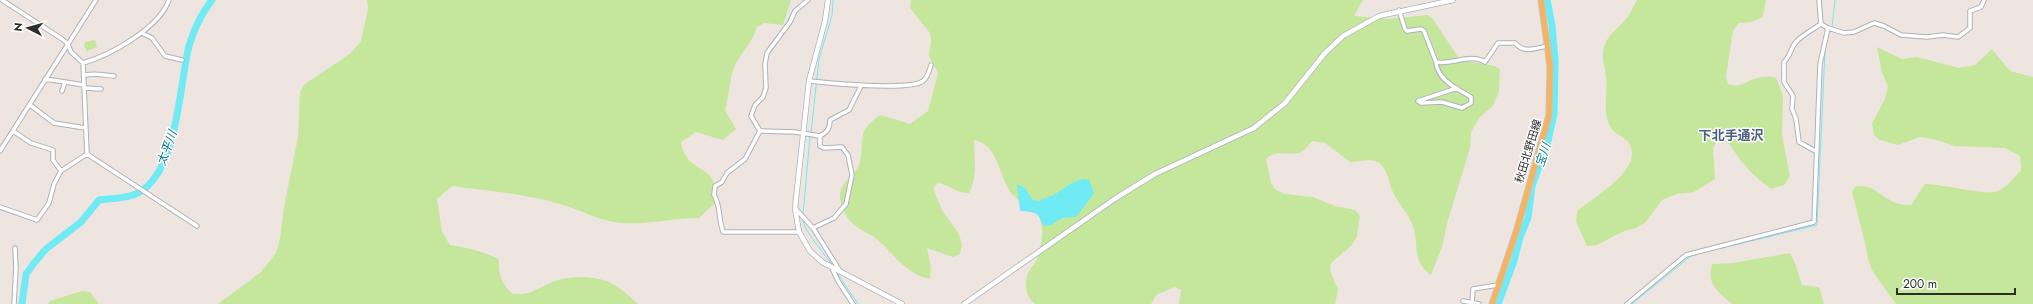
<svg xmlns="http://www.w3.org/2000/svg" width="2033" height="304" font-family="Jost,'Noto Sans JP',sans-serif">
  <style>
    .green { fill: #c4e79b }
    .water { fill: #70ebf4 }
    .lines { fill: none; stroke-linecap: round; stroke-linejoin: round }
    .stream { stroke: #70ebf4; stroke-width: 1 }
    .river { stroke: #70ebf4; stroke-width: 7 }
    .street-casing { stroke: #adb2ba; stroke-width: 5.5 }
    .secondary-casing { stroke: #adb2ba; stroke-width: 6 }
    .primary-casing { stroke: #c4c4c4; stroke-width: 7 }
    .street { stroke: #fff; stroke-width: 3.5 }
    .secondary { stroke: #fff; stroke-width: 4.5 }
    .primary { stroke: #f7b45d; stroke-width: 5 }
    .labels { text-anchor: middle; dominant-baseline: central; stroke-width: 3; stroke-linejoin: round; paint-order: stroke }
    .street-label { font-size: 11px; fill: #2d2d2d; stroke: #fff }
    .water-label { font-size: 12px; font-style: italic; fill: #097d90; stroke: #fff }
    .quarter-label { font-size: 13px; font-weight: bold; fill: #4b5f81; stroke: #fff }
  </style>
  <rect width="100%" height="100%" fill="#efe5e0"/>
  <path class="green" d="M 367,0 L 791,0 L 783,25 L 764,23 L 757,27 C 752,44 739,54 733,70 C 729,83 729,97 725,110 L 736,129 L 723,140 L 696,132 L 681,142 C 685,169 706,165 713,181 C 715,185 713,196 715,203 L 699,218 C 673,218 647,225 621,223 C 599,221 581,210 560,204 C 526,194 488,191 452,186 L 437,199 L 442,232 L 450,245 C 466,247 484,252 499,259 C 498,274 501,284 513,294 C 528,296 537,289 550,283 C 568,275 594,275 611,283 C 621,288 630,297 638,304 L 218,304 L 261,272 L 276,253 L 280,239 L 284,207 L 298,137 L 300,92 L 305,84 L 351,53 L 361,41 L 368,9 Z
    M 911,0 L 1363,0 L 1354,16 L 1386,19 L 1428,15 L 1433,19 L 1460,60 L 1495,66 L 1500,69 L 1499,91 L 1493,106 L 1479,118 L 1471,132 L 1470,148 L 1448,220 L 1442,247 L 1431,275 C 1412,262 1419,245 1413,226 C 1409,214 1399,205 1394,194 C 1389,185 1388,168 1378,162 C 1370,158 1358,162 1350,162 L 1325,143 L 1313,141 C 1308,144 1305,152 1299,153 C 1287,156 1276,149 1266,159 L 1271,183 L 1276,190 L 1285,194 L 1313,197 L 1335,206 L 1355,210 L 1360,216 L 1357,236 L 1352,245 L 1331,263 L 1330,270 L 1338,290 L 1335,304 L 1179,304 L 1181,290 L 1175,287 L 1156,295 L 1151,304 L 1035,304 C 1024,295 1023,280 1031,268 C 1032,266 1035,264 1036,261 C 1040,251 1043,238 1042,228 C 1041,208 1024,207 1013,195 C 998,178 1000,145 974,140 C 974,157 978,178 969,193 C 958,194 950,185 938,183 L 933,188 L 942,210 L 959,234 L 962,245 L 960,254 L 953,257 L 927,248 L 931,267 L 930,279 C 908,275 895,256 880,242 C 872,234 860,231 852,223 C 846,217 841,207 840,198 C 839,181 857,175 860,162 C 865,137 856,132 880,115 L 910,124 L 928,111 L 938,73 L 929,56 L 931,41 L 930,33 L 910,8 Z
    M 1637,0 L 1766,0 L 1763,17 L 1751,22 L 1739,23 L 1733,31 L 1726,76 L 1728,84 L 1737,86 C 1751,81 1761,73 1776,78 L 1783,96 L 1782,135 L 1790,176 L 1784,185 L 1771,189 C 1760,181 1751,173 1743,163 C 1735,154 1732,145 1722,138 L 1717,140 L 1713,149 L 1715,179 L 1694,192 L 1677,194 L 1662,200 L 1645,223 L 1636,228 L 1622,232 L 1597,245 L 1587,246 L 1576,222 L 1577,211 C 1593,198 1647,168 1628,142 C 1623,135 1615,136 1610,126 C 1602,112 1608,93 1606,77 C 1605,67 1601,58 1604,47 C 1607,36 1617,29 1624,21 C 1630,15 1633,7 1637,0 Z
    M 95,40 L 97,47 L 87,51 L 84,46 L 85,42 Z
    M 1877,47 L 1902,59 L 1917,57 L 1959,68 L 1975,65 L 1992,49 L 2010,71 L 2033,77 L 2033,304 L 1896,304 L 1873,272 L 1868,259 L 1865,243 L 1852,192 L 1856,186 C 1873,184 1881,197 1896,203 C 1900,205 1906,204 1911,205 L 1925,184 C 1942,184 1986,196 1998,191 C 2007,187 2015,177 2021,170 L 2020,156 L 2005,148 L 1955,146 L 1933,139 L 1920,137 L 1898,145 L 1880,140 L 1874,135 L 1872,123 L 1885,99 L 1888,86 L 1882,73 Z
    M 1790,253 L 1795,263 L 1802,285 L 1819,287 L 1824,304 L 1732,304 C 1717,290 1707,286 1712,264 L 1733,263 Z
    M 82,291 L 90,292 L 99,304 L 48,304 L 50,301 Z"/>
  <path class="water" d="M 1083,179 L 1089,180 L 1094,192 L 1093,195 L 1076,217 L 1062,218 L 1051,225 L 1043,226 C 1038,211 1035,212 1020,211 L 1017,184 L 1025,188 L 1033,200 L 1040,201 L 1042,199 C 1059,196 1064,184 1083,179 Z"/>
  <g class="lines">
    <path class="stream" d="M 1832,27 L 1835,0
      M 1828,36 L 1830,30
      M 811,133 L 819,59 L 832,16 L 833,0
      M 803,215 L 810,136
      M 803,220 C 802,228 826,256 832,265
      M 1722,248 L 1817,225 L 1825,51
      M 837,273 L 858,304
      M 1632,304 L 1692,255"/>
    <path class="river" d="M 22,304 L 26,274 L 34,263 L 46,249 L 81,222 L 99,200 C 112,198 127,199 138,193 C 178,172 179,86 189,46 C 194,29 201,14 212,0
      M 1498,304 L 1514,261 L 1520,237 L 1528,218 L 1532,186 L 1547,145 L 1554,114 L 1555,60 L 1552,25 L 1547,0"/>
    <g class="street-casing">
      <path id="street" d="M 808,0 L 795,11 L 790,22 L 767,53 L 765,64 L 766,88 L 763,97 L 755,105 L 751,116 L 760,131 L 795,132 L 820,136
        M 1819,0 L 1821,24 L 1828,28 L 1844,33 L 1854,32 L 1874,23 L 1884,26 L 1901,35 L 1927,37 L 1943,35 L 1958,37 L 1970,28 L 1970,11 L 1981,7 L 1984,0
        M 1399,10 L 1405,29 L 1407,31 L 1421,29 L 1424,31 L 1436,62 C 1453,65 1470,53 1485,62 L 1498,43 L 1515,43 C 1525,54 1535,48 1548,46
        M 142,33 L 152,38 L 165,56 L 182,60
        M 1436,62 C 1437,80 1458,89 1471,97 L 1471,103 L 1462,108 L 1442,102 L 1421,103 L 1418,101 L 1457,88
        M 83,63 C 111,55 159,28 169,0
        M 85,75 C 96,73 103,75 114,76
        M 45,79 L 65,82 L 62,91
        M 809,81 C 827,83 910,91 923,81 C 928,77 929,71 931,65
        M 65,82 L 84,85
        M 85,88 L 101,89
        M 30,105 L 54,123 L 85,128
        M 13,131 L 31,143 L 53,150 L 53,160 L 61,171
        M 760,131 L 745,159 L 727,173 L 722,182 L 715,186 L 714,195 C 721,206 718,218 723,232 L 799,232
        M 0,151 L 96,0
        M 1817,152 L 1799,142 L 1796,119 L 1792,109 L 1793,96 L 1784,82 L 1784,62 C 1789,58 1791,49 1795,43 C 1802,35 1812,30 1821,24
        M 87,154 L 197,226
        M 0,207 L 37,220 L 49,203 L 54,184 L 61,171 L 87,154 L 83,63 L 71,52 L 68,44 L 62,39 L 2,0
        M 795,208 L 813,228 L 840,271
        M 813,228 L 834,218 L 846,204 L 852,175 L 848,155 L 842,147 L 824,148 L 820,146 L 820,136 C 827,132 830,129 830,120 L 849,110 L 861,86
        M 832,268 L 838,281 L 853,304
        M 1463,301 L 1479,304
        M 14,304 L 16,268 L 15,248
        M 1472,304 L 1473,289 L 1498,285
        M 1627,304 L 1686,255 L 1814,222 L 1820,64 L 1828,28"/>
    </g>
    <g class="secondary-casing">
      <path id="secondary" d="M 828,0 L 825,21 L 809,81 L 795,208 L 799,232 L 810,251 L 822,262 L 902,304
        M 964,304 L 1116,198 L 1155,174 L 1254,128 L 1285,103 L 1325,53 L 1343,36 L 1379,16 L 1453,0"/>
    </g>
    <g class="primary-casing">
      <path id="primary" d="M 1492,304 L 1517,229 L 1549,115 L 1550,66 L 1541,0"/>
    </g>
    <use href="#street" class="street"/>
    <use href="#secondary" class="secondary"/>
    <use href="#primary" class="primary"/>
  </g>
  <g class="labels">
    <g class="street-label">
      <text transform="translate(1528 151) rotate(-73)">秋田北野田線</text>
    </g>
    <g class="water-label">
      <text transform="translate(167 148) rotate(-70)">太平川</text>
      <text transform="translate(1543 155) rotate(-71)">宝川</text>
    </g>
    <g class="quarter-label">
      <text x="1731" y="135">下北手通沢</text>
    </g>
  </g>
  <g transform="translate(28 28) rotate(276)" stroke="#ffffff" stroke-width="3" paint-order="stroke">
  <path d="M0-3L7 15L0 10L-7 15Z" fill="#2d2d2d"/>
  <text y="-6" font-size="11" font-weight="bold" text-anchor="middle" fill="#2d2d2d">N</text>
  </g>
  <path d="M1897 288v6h118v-6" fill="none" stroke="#2d2d2d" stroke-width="2"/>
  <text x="1903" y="288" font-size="12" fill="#2d2d2d" stroke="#ffffff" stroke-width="3" paint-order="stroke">200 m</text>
</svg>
